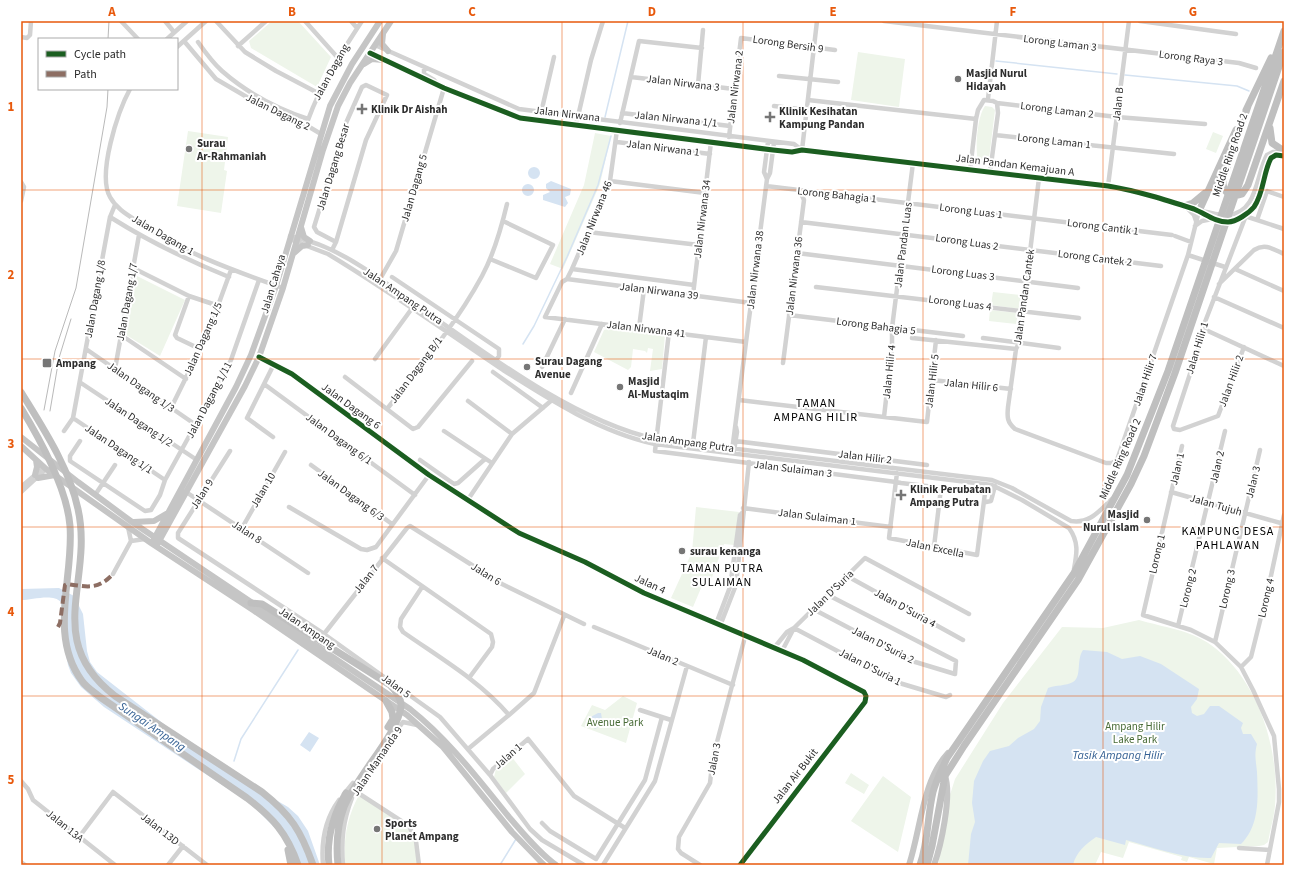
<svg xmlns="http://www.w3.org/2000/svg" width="1305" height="886" font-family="'Source Sans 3',sans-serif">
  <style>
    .green { fill: #eef5ea }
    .water { fill: #d5e3f2 }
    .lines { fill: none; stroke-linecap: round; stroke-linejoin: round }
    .stream { stroke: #d5e3f2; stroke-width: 1.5 }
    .minor { stroke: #d2d2d2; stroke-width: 4.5 }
    .major { stroke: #c5c5c5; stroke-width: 6 }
    .highway { stroke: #bfbfbf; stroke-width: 7 }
    .tram { stroke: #b9b9b9; stroke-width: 1 }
    .quiet { stroke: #8d6e63; stroke-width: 4; stroke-dasharray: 8 4; stroke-linecap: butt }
    .cycleway-casing { stroke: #fff; stroke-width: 8 }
    .cycleway { stroke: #1b5e20; stroke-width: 5 }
    .grid { fill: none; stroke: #e8590c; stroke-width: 1; stroke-opacity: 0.55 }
    .poi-dot { fill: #767676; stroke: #fff; stroke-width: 1.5 }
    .labels { text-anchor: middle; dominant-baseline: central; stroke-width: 4; stroke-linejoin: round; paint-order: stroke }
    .street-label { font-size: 11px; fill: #2d2d2d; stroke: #fff }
    .poi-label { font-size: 11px; font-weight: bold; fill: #2d2d2d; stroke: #fff; text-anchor: start }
    .park-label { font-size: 11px; fill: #486b37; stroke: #fff }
    .neighbourhood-label { font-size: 12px; letter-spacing: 1px; fill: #000; stroke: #fff }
    .water-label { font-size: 12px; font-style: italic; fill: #356194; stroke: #fff }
    .neatline { fill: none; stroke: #e8590c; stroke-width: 1.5 }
    .grid-label { font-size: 13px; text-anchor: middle; font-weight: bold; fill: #e8590c }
  </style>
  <rect width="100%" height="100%" fill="#fff"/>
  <path class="green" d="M 272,21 L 298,21 L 331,57 L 317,87 L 251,48 L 249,41 Z
    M 858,52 L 905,59 L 899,107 L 851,100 Z
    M 985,106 L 992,107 L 995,110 L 989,159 L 986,163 L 978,162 C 975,148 977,117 985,106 Z
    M 188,131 L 228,137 L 224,170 L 227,171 L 221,213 L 177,206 Z
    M 1213,132 L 1223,136 L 1216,153 L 1206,149 Z
    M 595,133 L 611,136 L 600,184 L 563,269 L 550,264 L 584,185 Z
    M 135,275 L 185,300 L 160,356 L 123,333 Z
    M 993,292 L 1021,295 L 1019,309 L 991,305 Z
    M 990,310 L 1018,313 L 1016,324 L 989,321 Z
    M 612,328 L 665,335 L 662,369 L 650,371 L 653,349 L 648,348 L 647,353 L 645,351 L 633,349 L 631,367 L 628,370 L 594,352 L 604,330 Z
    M 696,507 L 739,512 L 734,545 L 724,544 L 710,583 L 704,581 L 693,607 L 671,598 L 692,552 Z
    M 1139,620 C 1162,627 1191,630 1211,645 C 1258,679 1280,749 1275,806 C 1274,818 1270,830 1268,842 L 1264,845 L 1259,846 L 1217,848 L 1214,864 L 1189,857 L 1187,862 L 1181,860 L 1182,857 L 1129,842 L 1123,858 L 1101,852 L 1095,865 L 938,865 L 949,798 L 955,779 L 1003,703 L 1062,627 L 1103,628 Z
    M 623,696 L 637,703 L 626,743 L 581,726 L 592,705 L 605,710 Z
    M 511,756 L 525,774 L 506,793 L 494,777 L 496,769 Z
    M 851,773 L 869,785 L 864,794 L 845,783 Z
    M 883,776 L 911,797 L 898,852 L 851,821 Z
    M 359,795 C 374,805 409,822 414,840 C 416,848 416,857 418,865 L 345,865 C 343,840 347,817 359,795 Z"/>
  <path class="water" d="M528 173a6 6 0 1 1 12 0a6 6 0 1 1-12 0Z
    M 551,181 L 571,189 L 570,195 L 565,197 L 568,203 L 565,207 L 543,200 L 543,195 L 550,192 L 546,188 L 546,184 Z
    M522 190a6 6 0 1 1 12 0a6 6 0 1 1-12 0Z
    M 59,588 L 74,596 L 83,614 L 87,651 L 90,662 L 97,672 L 219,767 L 288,807 L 298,816 L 308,831 L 320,865 L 300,865 L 291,844 L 251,804 L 104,707 L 81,687 L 71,673 L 68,665 L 65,649 L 61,602 C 53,593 32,600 21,600 L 21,589 Z
    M 1083,650 L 1107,652 L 1122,659 L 1140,656 L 1161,664 L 1199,689 L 1197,699 L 1191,707 L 1192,713 L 1197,716 L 1204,714 L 1210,706 L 1219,706 L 1243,723 L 1241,728 L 1243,734 L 1251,734 L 1257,744 C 1254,755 1256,761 1257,772 C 1258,797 1260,825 1241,844 L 1219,843 L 1211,858 C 1183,859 1153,847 1126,840 L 1125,845 L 1096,837 C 1086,844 1076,852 1073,865 L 968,865 L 971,834 L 975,822 L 972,803 L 974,781 L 983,761 L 990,751 L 1009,746 L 1018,738 L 1034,729 L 1040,721 L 1041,707 L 1048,688 C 1056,685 1066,686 1073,682 C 1082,677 1076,660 1083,650 Z
    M 598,713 L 601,713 L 602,719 L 608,719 L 610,722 L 608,727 L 603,724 L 595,729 L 587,722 L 587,719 Z
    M 309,732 L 319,738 L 310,752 L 300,745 Z"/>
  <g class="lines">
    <path class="stream" d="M 996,61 L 1117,74
      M 1125,75 L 1237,86 L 1249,91
      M 605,117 L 628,21
      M 523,344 L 534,326 L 567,257 L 598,185 L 611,136
      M 234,761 L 241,739 L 298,650
      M 500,865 L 516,839"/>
    <path class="minor" d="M 121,21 L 138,39
      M 165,21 L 174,32
      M 216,21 L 245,52 L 276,71 L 318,93
      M 305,21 L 338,58
      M 351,21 L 357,28
      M 884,21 L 1239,63 L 1256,68
      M 1140,21 L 1236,34
      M 21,37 L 27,38 L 30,35 L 31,21
      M 167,39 L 187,21
      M 184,41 L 216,79 L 264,107 L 306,125 L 321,134
      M 198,42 C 205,52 213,63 222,71 C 246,92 278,109 308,119
      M 375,45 L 519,109 L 794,144 L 802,150
      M 238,46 L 266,21
      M 177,47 L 206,21
      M 370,53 L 444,88 L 520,118 L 773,150 L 792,152 L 802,150 L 1108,186 C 1138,191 1166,200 1194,209 C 1206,214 1215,222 1228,222 C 1236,222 1249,213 1254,207 C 1264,193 1263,173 1271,158 L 1276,155 L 1284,156
      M 424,67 L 424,74 L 434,80 L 438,85
      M 779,76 L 838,82
      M 631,77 L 734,89
      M 698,85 L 703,30
      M 130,89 C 118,111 97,174 110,197 C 116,208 126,214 137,221 C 181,252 232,270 283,288
      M 988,99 L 997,21
      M 808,100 L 976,119
      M 997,103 L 1117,117 L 1205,124
      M 774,106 L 807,110
      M 541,113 L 554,57
      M 622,113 L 730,126
      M 308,120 C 321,84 341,53 362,21
      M 620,123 L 639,41 L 702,48
      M 576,125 L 591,60 L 603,21
      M 617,130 L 610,181 L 572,269 L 567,279 L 562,282 L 545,317 L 746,342
      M 995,135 L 1174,154
      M 729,137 L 741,38 L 835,50
      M 617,142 L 710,154
      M 802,150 L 817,21
      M 970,170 L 976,119 L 978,110 L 984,100 L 993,101 L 997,103 L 998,113 L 990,172
      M 1039,178 L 1019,343 L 1016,349 L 1008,407 C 1007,417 1007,422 1015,429 L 1106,463 L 1112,463 L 1117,460 L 1188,255 L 1199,211
      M 767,179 L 764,172 L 768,142
      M 610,181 L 705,193
      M 21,182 L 24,187 L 21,201
      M 766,186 L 1172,235
      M 1108,186 L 1129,21
      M 1187,208 L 1194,215 L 1196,221
      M 1201,211 C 1210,212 1219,216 1228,215 C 1258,213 1256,174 1267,155 L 1273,152 L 1283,152
      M 1245,216 L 1284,229
      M 110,217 C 148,241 187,260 229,277
      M 1257,220 L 1267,191 L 1284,197
      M 801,222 L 1161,266
      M 1195,226 L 1202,221 L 1212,219
      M 588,232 L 699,245
      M 290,236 C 302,239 314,242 325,247 C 358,261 388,285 417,305 C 485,353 574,421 656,439 L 992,480 L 1012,488 L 1071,521 C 1090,524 1099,511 1112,499
      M 1175,236 L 1191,242
      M 294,241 L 328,254 C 388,290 445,331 503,370 C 550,400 600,432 655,444 L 992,485 L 1022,500 L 1069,528 C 1079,542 1077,553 1074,569
      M 332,250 L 336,242 L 366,140 L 387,95 L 366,85 L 362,87 L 346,123 L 314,227 L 317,232 L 336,242
      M 797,253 L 1078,288
      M 1188,255 L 1225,267
      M 490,259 L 536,278 L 553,245 L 503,221
      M 133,268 L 189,296 L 219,306
      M 572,269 L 694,285
      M 1235,269 L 1284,291
      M 392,277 L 499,349 L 499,356 L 496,360
      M 567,279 L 751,303
      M 379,281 L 396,251 L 444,88
      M 1219,284 L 1254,250 C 1265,243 1273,249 1284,254
      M 816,287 L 1079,318
      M 693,295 L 711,142
      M 189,296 L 175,335 L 177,338 L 200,349
      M 1214,297 L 1284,328
      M 789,315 L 963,336
      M 639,328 L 644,289
      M 1205,328 L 1208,331 L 1284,366
      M 669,332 L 655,451 L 896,482 L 901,483 L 985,493 L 977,555 L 889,538 L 891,521 L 897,473
      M 121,335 L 186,379
      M 912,338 L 1016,349
      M 983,338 L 1059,348
      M 1244,347 L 1218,416 L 1180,430 L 1174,429 L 1173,426 L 1205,328 L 1205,322 L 1247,213
      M 86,349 L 196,425
      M 259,357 L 292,374 L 429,475 L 519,533 L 585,562 L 644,593 L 803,660 L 864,692 L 866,696 L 865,702 L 740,865
      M 375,359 L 413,307
      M 783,363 L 804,200 L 800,191
      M 542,367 L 565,319
      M 115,369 L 139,235
      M 493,372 L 543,408
      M 345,377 L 413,429 L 418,427 L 472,361
      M 932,380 L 1011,389
      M 81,383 L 197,460
      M 264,384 L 415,495
      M 571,393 L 602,324
      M 739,400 L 927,422 L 936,340
      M 468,401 L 512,434
      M 171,408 L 208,333 L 231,270
      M 387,409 C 420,367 456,324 482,276 C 494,254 501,229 507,204
      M 884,417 L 892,347 L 892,328 L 913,163
      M 73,418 L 165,480
      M 64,431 L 73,418 L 110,217 L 115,205
      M 444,431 L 492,463
      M 273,437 L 247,418 L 274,364
      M 80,441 L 70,456 L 70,461 L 145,511 L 151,510 L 160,495 L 165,480 L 231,360 L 259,280
      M 735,441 L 927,465
      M 693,443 L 706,337
      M 1182,446 L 1143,615 L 1191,630 L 1215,642 L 1241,667 L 1253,690 L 1274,736 L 1279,789 L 1279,802 L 1267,865
      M 230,451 L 178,533 L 178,538 L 324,634 L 440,717 L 490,775 L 530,829 L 542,840 L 584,865
      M 732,451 L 767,179 L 770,173 L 774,142
      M 734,451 L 737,432 L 736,427
      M 420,460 L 454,484 L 458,483 L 485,459
      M 311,465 L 392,524
      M 21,487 L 42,469 L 46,469
      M 21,492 L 46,469
      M 186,492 L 308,573
      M 1171,492 L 1284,524
      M 95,495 L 115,465
      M 467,501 L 512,434 L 552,400
      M 986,502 L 991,501 L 995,486
      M 289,507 L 361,549 L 367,550 L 376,547 L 429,475
      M 743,508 L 891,527
      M 128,527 L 131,541
      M 242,528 L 285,452
      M 934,547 L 941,488
      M 382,558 L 491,634 L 493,642 L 492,647 L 469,678
      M 113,574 L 131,541 L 145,539
      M 847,576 L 963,640
      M 422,587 L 401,619 L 400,627 L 403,632 C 440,658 480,681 509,715
      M 813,609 L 912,661 L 955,674 L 956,661 L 828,595
      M 716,624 L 730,587 L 740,515 L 743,512
      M 720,626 L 736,585 L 749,462
      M 1178,626 L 1225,431
      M 594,627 L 733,685
      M 794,628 L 896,682 L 946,697 L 950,695
      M 324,634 L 407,528 L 410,526 L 502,584 L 584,624
      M 1215,642 L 1260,450
      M 774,648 L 787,632 L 794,628 L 865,558 L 969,614
      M 782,651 L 794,628
      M 1241,667 L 1251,657 L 1269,585 L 1284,515
      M 640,710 L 671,720
      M 390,740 L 403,722 L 417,725
      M 468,749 L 509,715 L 534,693 L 564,616
      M 490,775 L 493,769 L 528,739 L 574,796 L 625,828
      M 21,781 L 28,789 L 33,800 L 115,865
      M 355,791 L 409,826 L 416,841 L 419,865
      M 344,794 L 353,783
      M 542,823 L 550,831 L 596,859 L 645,780 L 662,717
      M 79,837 L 113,792 L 207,865
      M 1239,848 L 1270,850
      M 21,862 L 25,865
      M 168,865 L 183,846
      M 323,865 C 321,842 325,819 339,800
      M 343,865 C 341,840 343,821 352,798
      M 603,865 L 655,781 L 687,666
      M 700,865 L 681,853 L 678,849 L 679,837 L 710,783 L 713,757 L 745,637"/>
    <path class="major" d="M 383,34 L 382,44 L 388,51
      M 364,64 L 372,59 L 383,60
      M 301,227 L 304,237 L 310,241
      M 294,253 L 302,246 L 308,245
      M 21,437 L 78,482 L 132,522 L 410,709 C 449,740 478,779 509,817 C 523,833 538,852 556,865
      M 21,446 L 46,469 L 151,543 L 253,610 L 407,715 L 443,747 L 512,832 L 544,865
      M 35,475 L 37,467 L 36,460
      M 38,478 L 55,475
      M 134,522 L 154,521 L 166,514
      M 153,541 L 236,387 L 251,355 L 276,286 L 330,106 L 352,64 L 380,21
      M 158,543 L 245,386 L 259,357 L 283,288 L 323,150 L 338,106 L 350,83 L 391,21
      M 909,865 C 921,829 922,781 948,753
      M 934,865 C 941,846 952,795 945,776"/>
    <path class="highway" d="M 1248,106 L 1223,179 C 1222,191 1229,199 1242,194 L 1248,185 L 1284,81
      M 1246,110 L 1271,58
      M 1270,128 L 1272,143 L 1284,151
      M 1184,206 L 1193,203 L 1205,193
      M 1199,211 L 1236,130
      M 21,392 C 43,428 69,467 78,509 C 94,581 42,640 115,696 L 262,792 C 291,815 301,831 313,865
      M 21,408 C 41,441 67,488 70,526 C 74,577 48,635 82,681 C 86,687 94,692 100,697 L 247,798 C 273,818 287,833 298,865
      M 251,603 L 262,604 L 390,685 C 396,691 401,697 401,706 C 399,733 355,778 344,807 C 337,826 336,846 338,865
      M 386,701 L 392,712 L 393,719 L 388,727
      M 288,850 L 291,865
      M 329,865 C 326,839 333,815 346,793
      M 920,865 C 929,839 927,817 933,792 C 936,780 942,769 947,758 L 1074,573 L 1127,475 L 1168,371 L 1284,31
      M 927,865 L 932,846 L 945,776 L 964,746 L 1078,580 L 1131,484 L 1144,456 L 1175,373 L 1284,52"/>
    <path class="tram" d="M 108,39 L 109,21
      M 44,410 L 55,351 L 76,288 L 107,107 L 108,89
      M 50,411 L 59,358 L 71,319"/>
    <path class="quiet" d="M 58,627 L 60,623 L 65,585 L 67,584 C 88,587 98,590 113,574"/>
    <g class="cycleway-casing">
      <path id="cycleway" d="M 370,53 L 444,88 L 520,118 L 773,150 L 792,152 L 802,150 L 1108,186 C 1138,191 1166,200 1194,209 C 1206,214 1215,222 1228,222 C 1236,222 1249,213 1254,207 C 1264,193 1263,173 1271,158 L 1276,155 L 1284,156
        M 259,357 L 292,374 L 429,475 L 519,533 L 585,562 L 644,593 L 803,660 L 864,692 L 866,696 L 865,702 L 740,865"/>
    </g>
    <use href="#cycleway" class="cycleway"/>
  </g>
  <path class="grid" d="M 202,21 L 202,865M 382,21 L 382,865M 562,21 L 562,865M 743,21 L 743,865M 923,21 L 923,865M 1103,21 L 1103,865M 21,190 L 1284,190M 21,359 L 1284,359M 21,527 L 1284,527M 21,696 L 1284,696"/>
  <g class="poi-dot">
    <circle cx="958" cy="79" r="4"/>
    <path d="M360 103h4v4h4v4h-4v4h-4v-4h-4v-4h4z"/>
    <path d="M768 111h4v4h4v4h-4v4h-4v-4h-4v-4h4z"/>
    <circle cx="189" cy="149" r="4"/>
    <rect x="42" y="358" width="10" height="10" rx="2"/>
    <circle cx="527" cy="367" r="4"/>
    <circle cx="620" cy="387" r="4"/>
    <path d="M899 489h4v4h4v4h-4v4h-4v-4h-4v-4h4z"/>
    <circle cx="1147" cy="520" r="4"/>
    <circle cx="682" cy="551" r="4"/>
    <circle cx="377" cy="829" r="4"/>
  </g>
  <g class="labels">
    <g class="street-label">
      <text transform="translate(1060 43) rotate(7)">Lorong Laman 3</text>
      <text transform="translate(788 44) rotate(8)">Lorong Bersih 9</text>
      <text transform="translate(1191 58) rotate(7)">Lorong Raya 3</text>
      <text transform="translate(331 72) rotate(-61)">Jalan Dagang</text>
      <text transform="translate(683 83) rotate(7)">Jalan Nirwana 3</text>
      <text transform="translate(735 87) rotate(-83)">Jalan Nirwana 2</text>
      <text transform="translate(1118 104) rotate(-84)">Jalan B</text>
      <text transform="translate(1057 110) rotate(7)">Lorong Laman 2</text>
      <text transform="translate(278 112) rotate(26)">Jalan Dagang 2</text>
      <text transform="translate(567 114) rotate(7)">Jalan Nirwana</text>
      <text transform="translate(676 119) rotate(6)">Jalan Nirwana 1/1</text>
      <text transform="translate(1054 141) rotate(6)">Lorong Laman 1</text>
      <text transform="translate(663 148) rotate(7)">Jalan Nirwana 1</text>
      <text transform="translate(1230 155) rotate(-71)">Middle Ring Road 2</text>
      <text transform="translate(1015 165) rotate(7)">Jalan Pandan Kemajuan A</text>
      <text transform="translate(333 167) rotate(-73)">Jalan Dagang Besar</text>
      <text transform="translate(414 188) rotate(-74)">Jalan Dagang 5</text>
      <text transform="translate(837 195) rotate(6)">Lorong Bahagia 1</text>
      <text transform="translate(971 211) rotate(7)">Lorong Luas 1</text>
      <text transform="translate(594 218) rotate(-68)">Jalan Nirwana 46</text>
      <text transform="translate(702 219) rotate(-83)">Jalan Nirwana 34</text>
      <text transform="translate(1103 227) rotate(7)">Lorong Cantik 1</text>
      <text transform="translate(163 235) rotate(30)">Jalan Dagang 1</text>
      <text transform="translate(967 242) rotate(8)">Lorong Luas 2</text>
      <text transform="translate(903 245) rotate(-83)">Jalan Pandan Luas</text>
      <text transform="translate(1095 258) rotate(7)">Lorong Cantek 2</text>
      <text transform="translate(755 270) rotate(-83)">Jalan Nirwana 38</text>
      <text transform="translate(963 273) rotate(7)">Lorong Luas 3</text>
      <text transform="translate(794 276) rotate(-83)">Jalan Nirwana 36</text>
      <text transform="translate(273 284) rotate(-73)">Jalan Cahaya</text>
      <text transform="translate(659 291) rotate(7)">Jalan Nirwana 39</text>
      <text transform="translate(403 296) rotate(34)">Jalan Ampang Putra</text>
      <text transform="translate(1024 297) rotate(-82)">Jalan Pandan Cantek</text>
      <text transform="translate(95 299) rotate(-80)">Jalan Dagang 1/8</text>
      <text transform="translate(127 302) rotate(-80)">Jalan Dagang 1/7</text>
      <text transform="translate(960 303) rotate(7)">Lorong Luas 4</text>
      <text transform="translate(876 326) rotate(7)">Lorong Bahagia 5</text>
      <text transform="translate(646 329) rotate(7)">Jalan Nirwana 41</text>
      <text transform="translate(203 339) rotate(-66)">Jalan Dagang 1/5</text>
      <text transform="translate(1197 348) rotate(-73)">Jalan Hilir 1</text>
      <text transform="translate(416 370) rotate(-53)">Jalan Dagang B/1</text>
      <text transform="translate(889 372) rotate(-84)">Jalan Hilir 4</text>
      <text transform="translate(1145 380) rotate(-71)">Jalan Hilir 7</text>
      <text transform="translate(932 381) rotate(-83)">Jalan Hilir 5</text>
      <text transform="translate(1231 381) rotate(-70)">Jalan Hilir 2</text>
      <text transform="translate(971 385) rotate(6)">Jalan Hilir 6</text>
      <text transform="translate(141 387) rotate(35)">Jalan Dagang 1/3</text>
      <text transform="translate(209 400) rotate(-62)">Jalan Dagang 1/11</text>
      <text transform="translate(351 406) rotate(36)">Jalan Dagang 6</text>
      <text transform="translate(139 422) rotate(34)">Jalan Dagang 1/2</text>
      <text transform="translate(339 439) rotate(36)">Jalan Dagang 6/1</text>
      <text transform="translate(688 442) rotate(8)">Jalan Ampang Putra</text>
      <text transform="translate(119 449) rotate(34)">Jalan Dagang 1/1</text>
      <text transform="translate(865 457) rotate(7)">Jalan Hilir 2</text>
      <text transform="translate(1120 459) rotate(-66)">Middle Ring Road 2</text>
      <text transform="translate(1217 467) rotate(-77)">Jalan 2</text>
      <text transform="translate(793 469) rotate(7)">Jalan Sulaiman 3</text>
      <text transform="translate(1177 469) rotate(-77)">Jalan 1</text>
      <text transform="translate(1253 482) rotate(-76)">Jalan 3</text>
      <text transform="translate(263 490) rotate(-60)">Jalan 10</text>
      <text transform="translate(202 494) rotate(-58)">Jalan 9</text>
      <text transform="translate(351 495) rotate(36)">Jalan Dagang 6/3</text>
      <text transform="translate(1216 505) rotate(16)">Jalan Tujuh</text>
      <text transform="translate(817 517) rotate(7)">Jalan Sulaiman 1</text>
      <text transform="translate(247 532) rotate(33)">Jalan 8</text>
      <text transform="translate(935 548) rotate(12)">Jalan Excella</text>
      <text transform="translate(1157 554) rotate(-77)">Lorong 1</text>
      <text transform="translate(486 574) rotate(32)">Jalan 6</text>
      <text transform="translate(366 579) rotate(-52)">Jalan 7</text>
      <text transform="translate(650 584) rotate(25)">Jalan 4</text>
      <text transform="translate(1188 588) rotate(-76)">Lorong 2</text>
      <text transform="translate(1227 589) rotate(-77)">Lorong 3</text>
      <text transform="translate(830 593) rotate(-44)">Jalan D'Suria</text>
      <text transform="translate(1266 598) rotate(-77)">Lorong 4</text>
      <text transform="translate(905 608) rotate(29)">Jalan D'Suria 4</text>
      <text transform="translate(307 628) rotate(34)">Jalan Ampang</text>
      <text transform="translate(883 645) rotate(27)">Jalan D'Suria 2</text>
      <text transform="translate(663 656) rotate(23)">Jalan 2</text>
      <text transform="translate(870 667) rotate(27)">Jalan D'Suria 1</text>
      <text transform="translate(396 686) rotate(36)">Jalan 5</text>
      <text transform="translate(508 756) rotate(-41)">Jalan 1</text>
      <text transform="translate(714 759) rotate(-79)">Jalan 3</text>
      <text transform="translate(377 761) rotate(-56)">Jalan Mamanda 9</text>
      <text transform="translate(795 776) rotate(-52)">Jalan Air Bukit</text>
      <text transform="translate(65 826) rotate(39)">Jalan 13A</text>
      <text transform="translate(160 829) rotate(38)">Jalan 13D</text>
    </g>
    <g class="poi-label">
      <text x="966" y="73">Masjid Nurul<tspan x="966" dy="13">Hidayah</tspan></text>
      <text x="371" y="109">Klinik Dr Aishah</text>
      <text x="779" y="111">Klinik Kesihatan<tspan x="779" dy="13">Kampung Pandan</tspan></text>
      <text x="197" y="143">Surau<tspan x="197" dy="13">Ar-Rahmaniah</tspan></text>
      <text x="535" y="361">Surau Dagang<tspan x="535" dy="13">Avenue</tspan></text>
      <text x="56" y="363">Ampang</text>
      <text x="628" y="381">Masjid<tspan x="628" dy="13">Al-Mustaqim</tspan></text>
      <text x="910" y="489">Klinik Perubatan<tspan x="910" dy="13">Ampang Putra</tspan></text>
      <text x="1139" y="514" text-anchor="end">Masjid<tspan x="1139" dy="13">Nurul Islam</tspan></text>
      <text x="690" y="551">surau kenanga</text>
      <text x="385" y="823">Sports<tspan x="385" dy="13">Planet Ampang</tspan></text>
    </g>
    <g class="park-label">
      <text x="615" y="722">Avenue Park</text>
      <text x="1135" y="726">Ampang Hilir<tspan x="1135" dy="13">Lake Park</tspan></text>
    </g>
    <g class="neighbourhood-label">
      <text x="816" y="403">TAMAN<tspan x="816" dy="14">AMPANG HILIR</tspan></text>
      <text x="1228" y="531">KAMPUNG DESA<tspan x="1228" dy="14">PAHLAWAN</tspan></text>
      <text x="722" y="568">TAMAN PUTRA<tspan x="722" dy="14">SULAIMAN</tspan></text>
    </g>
    <g class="water-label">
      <text transform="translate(152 727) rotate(34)">Sungai Ampang</text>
      <text x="1118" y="755">Tasik Ampang Hilir</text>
    </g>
  </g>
  <rect width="1305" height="886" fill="none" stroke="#ffffff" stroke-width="44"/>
  <rect x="38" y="38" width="140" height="52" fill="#ffffff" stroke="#ababab"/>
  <rect x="46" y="51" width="20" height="6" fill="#1b5e20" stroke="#ababab"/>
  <text x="74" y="58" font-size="12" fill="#2d2d2d">Cycle path</text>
  <rect x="46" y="71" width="20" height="6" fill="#8d6e63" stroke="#ababab"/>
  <text x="74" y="78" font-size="12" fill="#2d2d2d">Path</text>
  <rect x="22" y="22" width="1261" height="842" class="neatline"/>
  <g class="grid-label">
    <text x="112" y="16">A</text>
    <text x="292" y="16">B</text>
    <text x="472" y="16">C</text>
    <text x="652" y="16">D</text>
    <text x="833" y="16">E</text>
    <text x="1013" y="16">F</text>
    <text x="1193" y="16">G</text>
    <text x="11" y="111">1</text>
    <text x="11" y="279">2</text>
    <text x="11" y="448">3</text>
    <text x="11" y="616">4</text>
    <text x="11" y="784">5</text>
  </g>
</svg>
